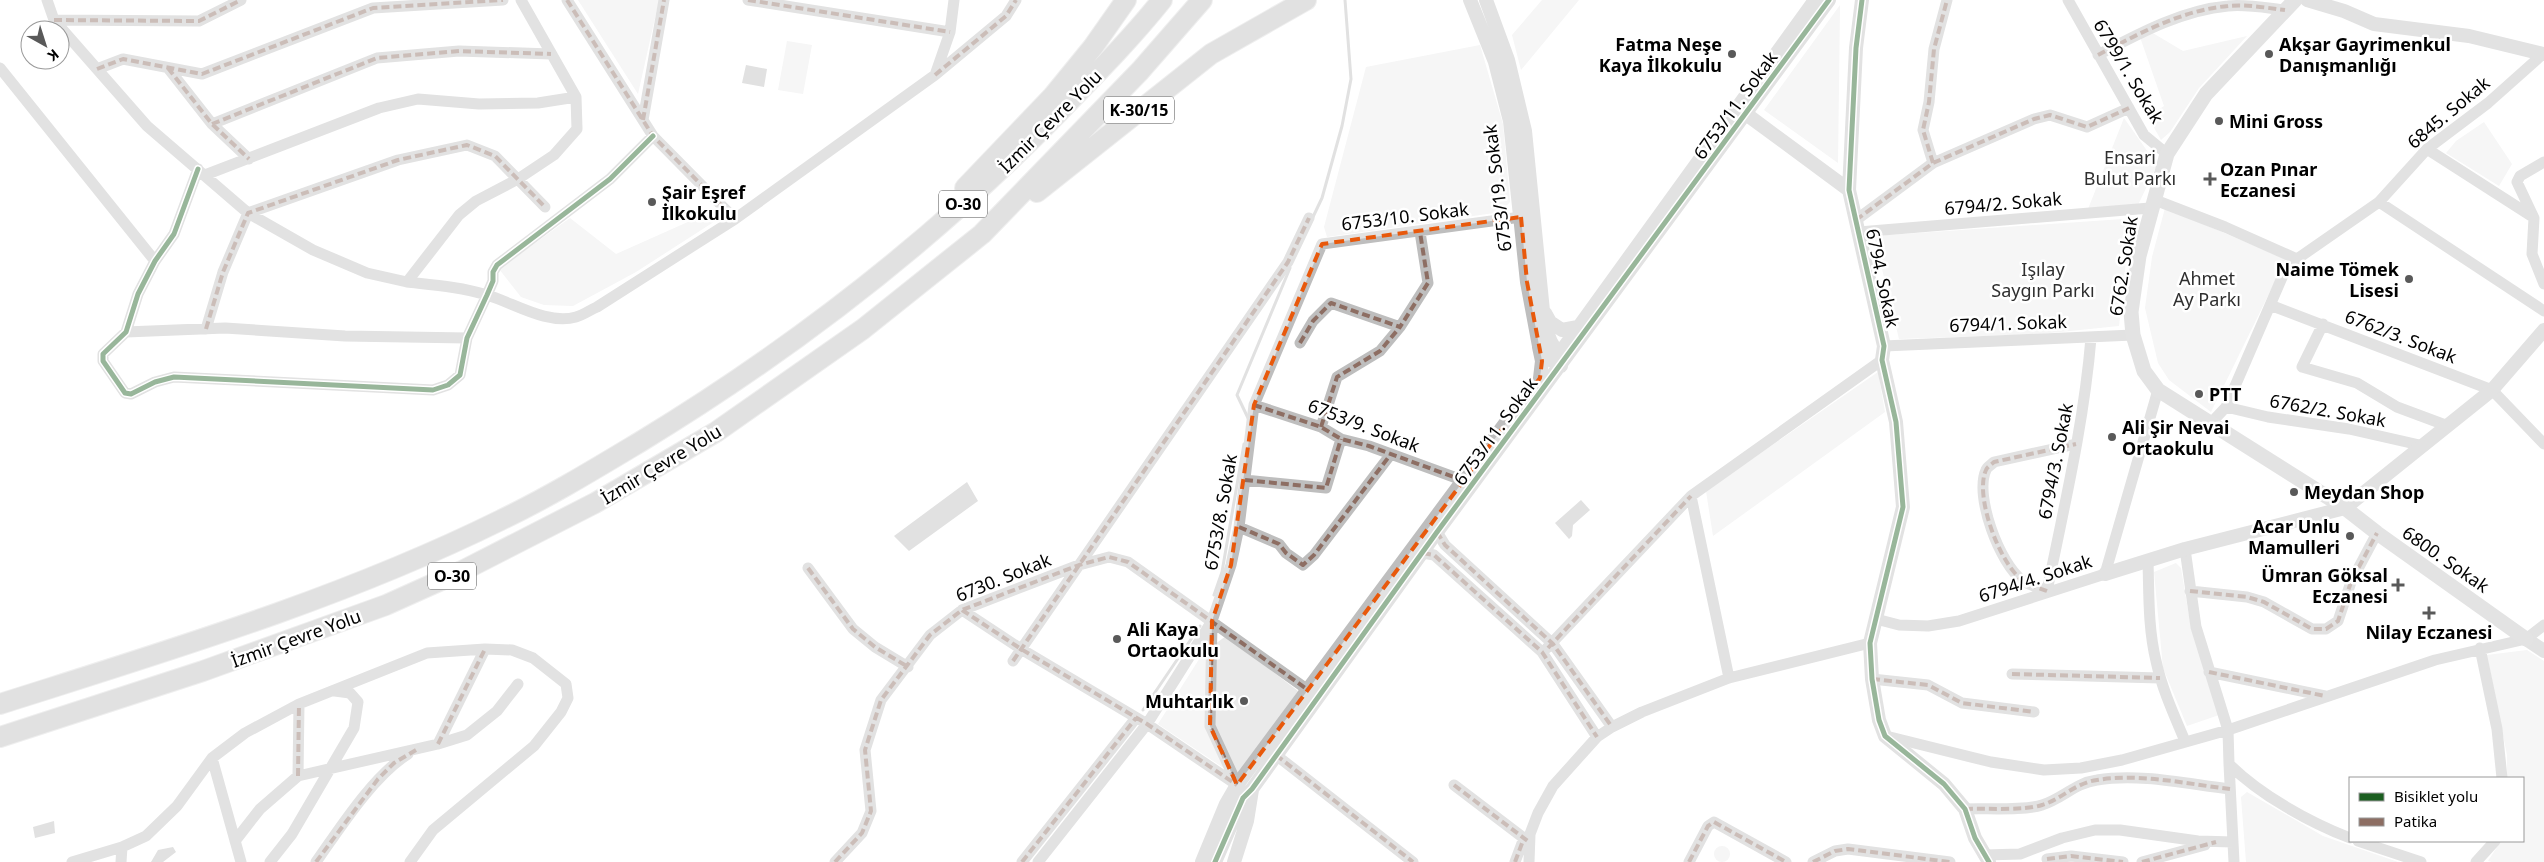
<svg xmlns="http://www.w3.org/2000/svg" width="2544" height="862" font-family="'Noto Sans',sans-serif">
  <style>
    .green { fill: #eaeaea }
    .water { fill: #bcbcbc }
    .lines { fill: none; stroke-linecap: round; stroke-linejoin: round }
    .stream { stroke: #bcbcbc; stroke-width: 3 }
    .motorway-casing { stroke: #dbdbdb; stroke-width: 22 }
    .minor { stroke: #bebebe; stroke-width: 11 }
    .tertiary { stroke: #bebebe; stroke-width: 14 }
    .secondary { stroke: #c1c1c1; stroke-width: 15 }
    .motorway { stroke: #bdbdbd; stroke-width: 20 }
    .quiet { stroke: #8d6e63; stroke-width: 4; stroke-dasharray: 8 4; stroke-linecap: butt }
    .cycleway-casing { stroke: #fff; stroke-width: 8 }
    .cycleway { stroke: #1b5e20; stroke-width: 5 }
    .marked { fill: none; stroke: #e8590c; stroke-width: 4; stroke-dasharray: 10 6; stroke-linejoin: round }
    .poi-dot { fill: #595959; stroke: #fff; stroke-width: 2 }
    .labels { text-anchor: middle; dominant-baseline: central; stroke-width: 5; stroke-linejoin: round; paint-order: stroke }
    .shield { fill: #fff; stroke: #4c4c4c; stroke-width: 1 }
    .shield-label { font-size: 16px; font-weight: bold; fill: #000 }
    .poi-label { font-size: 18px; font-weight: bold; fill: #000; stroke: #fff; text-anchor: start }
    .street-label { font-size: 18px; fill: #000; stroke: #fff }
    .park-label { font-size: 18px; fill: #2f2f2f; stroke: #fff }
  </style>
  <rect width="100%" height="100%" fill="#fff"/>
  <path class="green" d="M 578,0 L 659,0 L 638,94 Z
    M 1542,0 L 1579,0 L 1521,70 L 1512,35 Z
    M 1840,5 L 1838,163 L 1764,110 Z
    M 2151,32 L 2183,51 L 2247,36 L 2199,88 L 2170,132 L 2161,140 L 2148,117 L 2164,106 L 2140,37 Z
    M 787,41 L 812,45 L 803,94 L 778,90 Z
    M 1480,45 L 1503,124 L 1510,202 L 1501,212 L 1327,237 L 1324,227 L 1366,67 Z
    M 2124,118 L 2157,165 L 2138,205 L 2088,209 Z
    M 2484,122 L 2512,164 L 2499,186 L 2446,153 L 2456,141 Z
    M 2165,208 L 2286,259 L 2211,412 L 2169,380 L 2158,363 L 2145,308 L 2152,257 Z
    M 717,209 L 723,216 L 636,272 L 573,306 L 544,305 L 521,297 L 499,269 L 570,218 L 616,254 Z
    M 2138,218 L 2127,252 L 2119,326 L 2040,334 L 1899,339 L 1874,236 Z
    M 1878,372 L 1885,412 L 1713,536 L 1706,491 Z
    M 2176,563 L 2181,568 L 2191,628 L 2219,715 L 2187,726 L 2163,668 L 2154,572 Z
    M 1226,636 L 1298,691 L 1237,777 L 1158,724 L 1203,653 Z
    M 2527,650 L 2544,661 L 2544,862 L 2492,862 L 2488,861 L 2501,841 L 2523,841 L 2523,778 L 2507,778 L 2507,755 L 2487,655 Z
    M 2247,792 L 2323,836 L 2398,862 L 2246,862 L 2241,797 Z
    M1714 854a8 8 0 1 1 16 0a8 8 0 1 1-16 0Z"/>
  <path class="water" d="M 746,65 L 767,69 L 764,87 L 742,83 Z
    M 967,482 L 978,501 L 909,551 L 894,536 Z
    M 1581,500 L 1590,510 L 1573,525 L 1572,536 L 1569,539 L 1555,523 Z
    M 54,821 L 55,833 L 35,838 L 33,827 Z
    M 173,847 L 176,852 L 163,862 L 151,862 L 158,850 Z"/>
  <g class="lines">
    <path class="stream" d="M 1312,219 L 1322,198 L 1342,126 L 1351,79 L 1345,0
      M 1248,418 L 1237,395 L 1290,268
      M 1214,595 L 1222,572 L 1244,444
      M 1143,710 L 1200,626"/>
    <g class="motorway-casing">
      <path id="motorway" d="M 965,188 L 1053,96 L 1093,47 L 1126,0
        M 1037,192 L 1211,54 L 1306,0
        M 0,704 C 170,650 341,599 501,520 C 549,497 595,469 640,442 C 793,349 934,240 1059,112 C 1094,76 1130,40 1162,0
        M 0,737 L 203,671 L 386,605 L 464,570 L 595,503 L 716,432 L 863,329 L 982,234 L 1140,71 L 1202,0"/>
    </g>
    <path class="minor" d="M 47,0 L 54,20 L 147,126 L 248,213 L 313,250 L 367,273 L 407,282 L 459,215 L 476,201 L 518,179 L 554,155 L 577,129 L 576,97 L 521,0
      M 567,0 L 653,136 L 735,219
      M 748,0 L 950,32
      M 2068,0 L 2144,135 L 2167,154
      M 54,20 L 199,21 L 241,0
      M 2098,55 C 2138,34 2182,10 2228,6 C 2246,4 2267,8 2285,10
      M 0,68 L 155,261
      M 168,68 L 212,124 L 249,159
      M 97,69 L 123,59 L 202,74 L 373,8 L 503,0
      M 935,75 L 1006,16 L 1016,0
      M 643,120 L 664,0
      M 212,124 L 377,58 L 459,51 L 551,54
      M 2427,149 L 2533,217
      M 2544,162 L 2520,176 L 2517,182 L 2534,218 L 2532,254 L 2544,284
      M 1933,163 L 1923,130 L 1929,102 L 1934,49 L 1947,0
      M 198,169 L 174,234 L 155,261 L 138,294 L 126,332 L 103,354 L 103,361 L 125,393 L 131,394 L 155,382 L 174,377 L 433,390 L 448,385 L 460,375 L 467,338 L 487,295 L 493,281 L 493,272 L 497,265 L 610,179 L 653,136
      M 205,175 L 379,108 L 418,99 L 479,104 L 538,103 L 576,97
      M 2155,200 L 2225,227 L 2297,259
      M 2379,202 L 2544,311
      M 1856,220 L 1933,163 L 2034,119 L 2050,115 L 2087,127 L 2129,108
      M 1859,232 L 2150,208
      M 407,282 C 434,285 461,287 487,295 C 514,303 547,325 576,317 C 583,315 590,310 597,307 L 735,219 L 935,75 L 950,32 L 954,0
      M 2270,305 L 2492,390 L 2544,444
      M 2323,324 L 2302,367 L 2357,383 L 2397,407 L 2448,426
      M 206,329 L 223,272 L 248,213 L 398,160 L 467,145 L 495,156 L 545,207
      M 126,332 L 225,328 L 345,336 L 467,338
      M 1300,343 L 1313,321 L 1331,303 L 1400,327 L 1428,283 L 1420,232
      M 1884,346 L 2133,335
      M 1254,405 L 1321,427 L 1341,439 L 1369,446 L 1462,480
      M 2226,407 L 2268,417 L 2349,429 L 2424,446
      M 2211,423 L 2226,407 L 2284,273 L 2297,259 L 2379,202 L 2427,149 L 2488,103 L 2544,53
      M 1321,427 L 1337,377 L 1380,351 L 1400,327
      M 2076,444 L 1994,462 C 1991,465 1987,467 1986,470 C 1974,496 2000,564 2022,580 C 2029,585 2039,588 2047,591 C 2064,507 2084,423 2091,338
      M 1245,480 L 1326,488 L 1341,439
      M 1239,527 L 1279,544 L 1286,553 L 1303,565 L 1314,555 L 1391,454
      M 1437,532 L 1445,545 L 1553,644 L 1612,727
      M 2185,549 L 2196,627 L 2228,730 L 2229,764 C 2260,795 2309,822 2350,838
      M 1423,553 L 1434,555 L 1542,652 L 1597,737
      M 2148,561 C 2149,594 2148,628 2156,661 C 2162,689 2174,715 2185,741
      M 808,568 L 853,629 L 875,647 L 908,667
      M 2190,591 L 2247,597 L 2264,602 L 2312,629 L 2326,629 L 2338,621 L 2351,582 L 2377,533
      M 962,610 L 1021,649 L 1147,724 L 1237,785
      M 1876,619 L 1899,625 L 1928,626 L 1959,621 L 2105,574 L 2158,390
      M 1212,623 L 1210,726 L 1237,784
      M 1547,648 L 1691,496
      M 2480,648 L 2497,729 L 2502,778
      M 1013,661 L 1288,262 L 1309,218
      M 2209,672 L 2325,696
      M 2012,674 L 2160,678
      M 1729,678 L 1691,496 L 1882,360
      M 1872,679 L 1928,685 L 1962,703 L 2034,712
      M 1886,736 L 1991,762 L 2044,770 L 2081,768 L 2122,760 L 2228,730 L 2435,660 L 2526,639 L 2544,625
      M 438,744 L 485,649
      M 1276,755 L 1413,862
      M 212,758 L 241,862
      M 2229,764 L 2234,862
      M 298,776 L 299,704
      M 1454,785 L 1529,842
      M 1965,809 C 1986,808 2024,811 2042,805 C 2062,799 2075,783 2097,780 C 2140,773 2187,784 2230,789
      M 235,841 L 260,809 L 298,776 L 438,744 L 467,735 L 497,711 L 518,684
      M 2358,841 L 2421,862
      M 122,847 L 146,836 L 177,806 L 212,758 L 245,733 L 299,704 L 427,653 L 485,649 L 512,650 L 533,658 L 566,684 L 568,698 L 561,712 L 534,746 L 433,830 L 410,862
      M 1985,855 L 2020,854 L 2062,838 L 2095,830 L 2120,830 L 2198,841 L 2233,842
      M 2047,859 L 2071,856 L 2123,862
      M 72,862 L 122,847 L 121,862
      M 270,862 L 292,834 L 354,728 L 358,702 L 350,693 L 335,691
      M 316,862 C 340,828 373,776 408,754
      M 835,862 L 862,833 L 871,811 L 865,750 L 881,700 L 930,635 L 962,610 L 1079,565 L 1109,557 L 1128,562 L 1308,690
      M 1022,862 L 1136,718
      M 1038,862 L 1147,724 L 1212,621 L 1231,565 L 1239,527 L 1254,405 L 1322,244 L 1521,217
      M 1515,862 L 1524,838
      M 1529,862 L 1530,834 L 1538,813 L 1553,786 L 1597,737 L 1612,727 L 1642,712 L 1729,678 L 1870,643
      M 1689,862 L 1708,826 L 1714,822 L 1786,862
      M 1813,862 L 1835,851 L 1848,849 L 1950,862
      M 2142,862 L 2205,845
      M 2476,862 L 2495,841"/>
    <path class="tertiary" d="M 1470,0 L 1495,62 L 1510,121 L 1527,282 L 1539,346 L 1546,357 L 1561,366
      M 1486,0 L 1508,60 L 1525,131 L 1544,321 C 1548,334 1551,351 1565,355
      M 1862,0 L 1856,48 L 1849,190 L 1884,346 L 1882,360 L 1896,422 L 1903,507 L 1870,643 L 1872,679 L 1879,720 L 1885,736 L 1944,784 L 1965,809 L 1975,838 L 1989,862
      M 2307,0 L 2344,11 L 2374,24 L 2469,36 L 2543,54
      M 1746,114 L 1849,190
      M 1545,313 L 1550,322 L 1562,330 L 1578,327
      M 1539,347 L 1542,361 L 1540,378
      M 1562,350 L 1815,0
      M 2105,574 L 2185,549 L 2345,508 L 2492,390 L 2544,330
      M 2526,639 L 2544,651
      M 1202,862 L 1226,804 L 1237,785 L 1527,394
      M 1215,862 L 1243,798 L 1252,789 L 1437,532 L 1829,0
      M 1234,862 L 1247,821 L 1252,790"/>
    <path class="secondary" d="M 2295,0 L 2206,94 L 2167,154 L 2139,256 L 2131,312 L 2133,335 L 2144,371 L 2158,390 L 2345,508 L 2377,533 L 2526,639"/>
    <use href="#motorway" class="motorway"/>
    <path class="quiet" d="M 567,0 L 653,136 L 735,219
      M 748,0 L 950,32
      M 54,20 L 199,21 L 241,0
      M 2098,55 C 2138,34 2182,10 2228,6 C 2246,4 2267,8 2285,10
      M 168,68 L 212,124 L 249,159
      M 97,69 L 123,59 L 202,74 L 373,8 L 503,0
      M 935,75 L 1006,16 L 1016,0
      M 643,120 L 664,0
      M 212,124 L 377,58 L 459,51 L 551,54
      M 1933,163 L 1923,130 L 1929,102 L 1934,49 L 1947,0
      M 1856,220 L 1933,163 L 2034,119 L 2050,115 L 2087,127 L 2129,108
      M 206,329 L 223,272 L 248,213 L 398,160 L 467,145 L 495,156 L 545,207
      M 1300,343 L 1313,321 L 1331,303 L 1400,327 L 1428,283 L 1420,232
      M 1254,405 L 1321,427 L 1341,439 L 1369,446 L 1462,480
      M 1321,427 L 1337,377 L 1380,351 L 1400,327
      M 1245,480 L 1326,488 L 1341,439
      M 1239,527 L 1279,544 L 1286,553 L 1303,565 L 1314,555 L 1391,454
      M 1437,532 L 1445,545 L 1553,644 L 1612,727
      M 1423,553 L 1434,555 L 1542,652 L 1597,737
      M 808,568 L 853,629 L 875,647 L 908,667
      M 2047,591 C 2039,588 2029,585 2022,580 C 2000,564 1974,496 1986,470 C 1987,467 1991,465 1994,462 L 2076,444
      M 2190,591 L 2247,597 L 2264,602 L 2312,629 L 2326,629 L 2338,621 L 2351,582 L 2377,533
      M 962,610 L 1021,649 L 1147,724 L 1237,785
      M 1212,621 L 1210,726 L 1236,783
      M 1548,648 L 1691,496
      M 1013,661 L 1288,262 L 1309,218
      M 2209,672 L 2325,696
      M 2012,674 L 2160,678
      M 1872,679 L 1928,685 L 1962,703 L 2034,712
      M 438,744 L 485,649
      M 1276,755 L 1413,862
      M 298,776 L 299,704
      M 1454,785 L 1529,842
      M 1965,809 C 1986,808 2024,811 2042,805 C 2062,799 2075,783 2097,780 C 2140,773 2187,784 2230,789
      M 2047,859 L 2071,856 L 2123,862
      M 316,862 L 378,779 L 394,763 L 416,750
      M 835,862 L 862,833 L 871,811 L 865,750 L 881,700 L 930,635 L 962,610 L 1079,565 L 1109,557 L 1128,562 L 1308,690
      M 1022,862 L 1136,718
      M 1515,862 L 1524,838
      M 1689,862 L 1708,826 L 1714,822 L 1786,862
      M 1813,862 L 1835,851 L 1848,849 L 1950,862
      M 2142,862 L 2216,842"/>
    <g class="cycleway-casing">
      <path id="cycleway" d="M 1862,0 L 1856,48 L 1849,190 L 1884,346 L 1882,360 L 1896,422 L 1903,507 L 1870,643 L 1872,679 L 1879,720 L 1885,736 L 1944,784 L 1965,809 L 1975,838 L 1989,862
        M 198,169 L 174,234 L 155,261 L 138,294 L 126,332 L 103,354 L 103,361 L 125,393 L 131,394 L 155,382 L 174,377 L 433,390 L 448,385 L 460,375 L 467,338 L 487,295 L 493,281 L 493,272 L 497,265 L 610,179 L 653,136
        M 1215,862 L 1243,798 L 1252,789 L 1437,532 L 1829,0"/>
    </g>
    <use href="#cycleway" class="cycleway"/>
  </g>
  <path d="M0 0H2544V862H0ZM 1521,217 L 1527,282 L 1542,361 L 1540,378 L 1237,785 L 1210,726 L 1212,621 L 1231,565 L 1254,405 L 1322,244 Z" fill="#fff" fill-opacity=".55" fill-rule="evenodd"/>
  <path class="marked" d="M 1521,217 L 1527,282 L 1542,361 L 1540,378 L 1237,785 L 1210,726 L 1212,621 L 1231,565 L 1254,405 L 1322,244 Z"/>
  <g class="poi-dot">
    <circle cx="1732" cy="54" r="5"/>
    <circle cx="2269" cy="54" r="5"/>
    <circle cx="2219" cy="121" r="5"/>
    <path d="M2207.5 171.5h5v5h5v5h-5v5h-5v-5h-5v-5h5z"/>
    <circle cx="652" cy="202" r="5"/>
    <circle cx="2409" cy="279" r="5"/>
    <circle cx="2199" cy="394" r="5"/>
    <circle cx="2112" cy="437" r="5"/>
    <circle cx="2294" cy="492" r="5"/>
    <circle cx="2350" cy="536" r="5"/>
    <path d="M2395.5 577.5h5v5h5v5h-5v5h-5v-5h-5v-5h5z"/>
    <path d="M2426.5 605.5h5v5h5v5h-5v5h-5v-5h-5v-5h5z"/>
    <circle cx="1117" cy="639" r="5"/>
    <circle cx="1244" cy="701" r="5"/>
  </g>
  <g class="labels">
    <g class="shield">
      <rect x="1104" y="96.5" width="70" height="27" rx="4"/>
      <rect x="939" y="190.5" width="48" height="27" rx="4"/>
      <rect x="428" y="562.5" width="48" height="27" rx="4"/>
    </g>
    <g class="shield-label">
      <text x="1139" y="110">K-30/15</text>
      <text x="963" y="204">O-30</text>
      <text x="452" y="576">O-30</text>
    </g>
    <g class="poi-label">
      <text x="1722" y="44" text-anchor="end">Fatma Neşe<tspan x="1722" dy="21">Kaya İlkokulu</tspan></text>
      <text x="2279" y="44">Akşar Gayrimenkul<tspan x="2279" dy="21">Danışmanlığı</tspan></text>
      <text x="2229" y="121">Mini Gross</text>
      <text x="2220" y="169">Ozan Pınar<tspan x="2220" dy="21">Eczanesi</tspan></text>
      <text x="662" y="192">Şair Eşref<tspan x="662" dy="21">İlkokulu</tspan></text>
      <text x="2399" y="269" text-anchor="end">Naime Tömek<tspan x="2399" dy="21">Lisesi</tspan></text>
      <text x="2209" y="394">PTT</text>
      <text x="2122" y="427">Ali Şir Nevai<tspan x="2122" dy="21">Ortaokulu</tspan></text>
      <text x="2304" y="492">Meydan Shop</text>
      <text x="2340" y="526" text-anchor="end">Acar Unlu<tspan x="2340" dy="21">Mamulleri</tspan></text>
      <text x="2388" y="575" text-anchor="end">Ümran Göksal<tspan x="2388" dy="21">Eczanesi</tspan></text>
      <text x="1127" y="629">Ali Kaya<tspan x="1127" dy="21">Ortaokulu</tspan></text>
      <text x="2429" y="632" text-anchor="middle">Nilay Eczanesi</text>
      <text x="1234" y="701" text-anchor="end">Muhtarlık</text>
    </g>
    <g class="street-label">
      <text transform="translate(2129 71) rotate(59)">6799/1. Sokak</text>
      <text transform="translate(1735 105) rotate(-54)">6753/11. Sokak</text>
      <text transform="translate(2448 112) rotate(-40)">6845. Sokak</text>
      <text transform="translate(1050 121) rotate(-45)">İzmir Çevre Yolu</text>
      <text transform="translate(1497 188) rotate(-97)">6753/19. Sokak</text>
      <text transform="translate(2003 203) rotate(-5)">6794/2. Sokak</text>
      <text transform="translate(1405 216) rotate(-7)">6753/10. Sokak</text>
      <text transform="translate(2123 266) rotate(-81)">6762. Sokak</text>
      <text transform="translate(1883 278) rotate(78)">6794. Sokak</text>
      <text transform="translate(2008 323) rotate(-2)">6794/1. Sokak</text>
      <text transform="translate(2401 336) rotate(21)">6762/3. Sokak</text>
      <text transform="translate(2328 410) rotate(10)">6762/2. Sokak</text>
      <text transform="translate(1364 425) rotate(21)">6753/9. Sokak</text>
      <text transform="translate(1495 431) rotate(-54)">6753/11. Sokak</text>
      <text transform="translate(2055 461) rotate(-79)">6794/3. Sokak</text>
      <text transform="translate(661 464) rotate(-31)">İzmir Çevre Yolu</text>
      <text transform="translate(1220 512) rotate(-80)">6753/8. Sokak</text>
      <text transform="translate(2446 559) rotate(35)">6800. Sokak</text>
      <text transform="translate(1003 577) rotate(-22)">6730. Sokak</text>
      <text transform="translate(2035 578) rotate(-18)">6794/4. Sokak</text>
      <text transform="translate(296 638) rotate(-20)">İzmir Çevre Yolu</text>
    </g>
    <g class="park-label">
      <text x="2130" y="157">Ensari<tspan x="2130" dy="21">Bulut Parkı</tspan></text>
      <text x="2043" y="269">Işılay<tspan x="2043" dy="21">Saygın Parkı</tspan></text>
      <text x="2207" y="278">Ahmet<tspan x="2207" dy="21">Ay Parkı</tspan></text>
    </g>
  </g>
  <rect x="2349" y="777" width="175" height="65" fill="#ffffff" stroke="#999999"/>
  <rect x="2359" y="793" width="25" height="8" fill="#1b5e20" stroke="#999999"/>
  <text x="2394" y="802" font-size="15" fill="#000000">Bisiklet yolu</text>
  <rect x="2359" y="818" width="25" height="8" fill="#8d6e63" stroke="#999999"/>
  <text x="2394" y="827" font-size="15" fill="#000000">Patika</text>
  <g transform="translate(45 45) rotate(141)"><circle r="24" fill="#ffffff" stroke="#999999"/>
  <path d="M0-4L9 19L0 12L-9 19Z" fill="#595959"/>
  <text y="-8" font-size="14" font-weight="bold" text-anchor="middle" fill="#000000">K</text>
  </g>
</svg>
